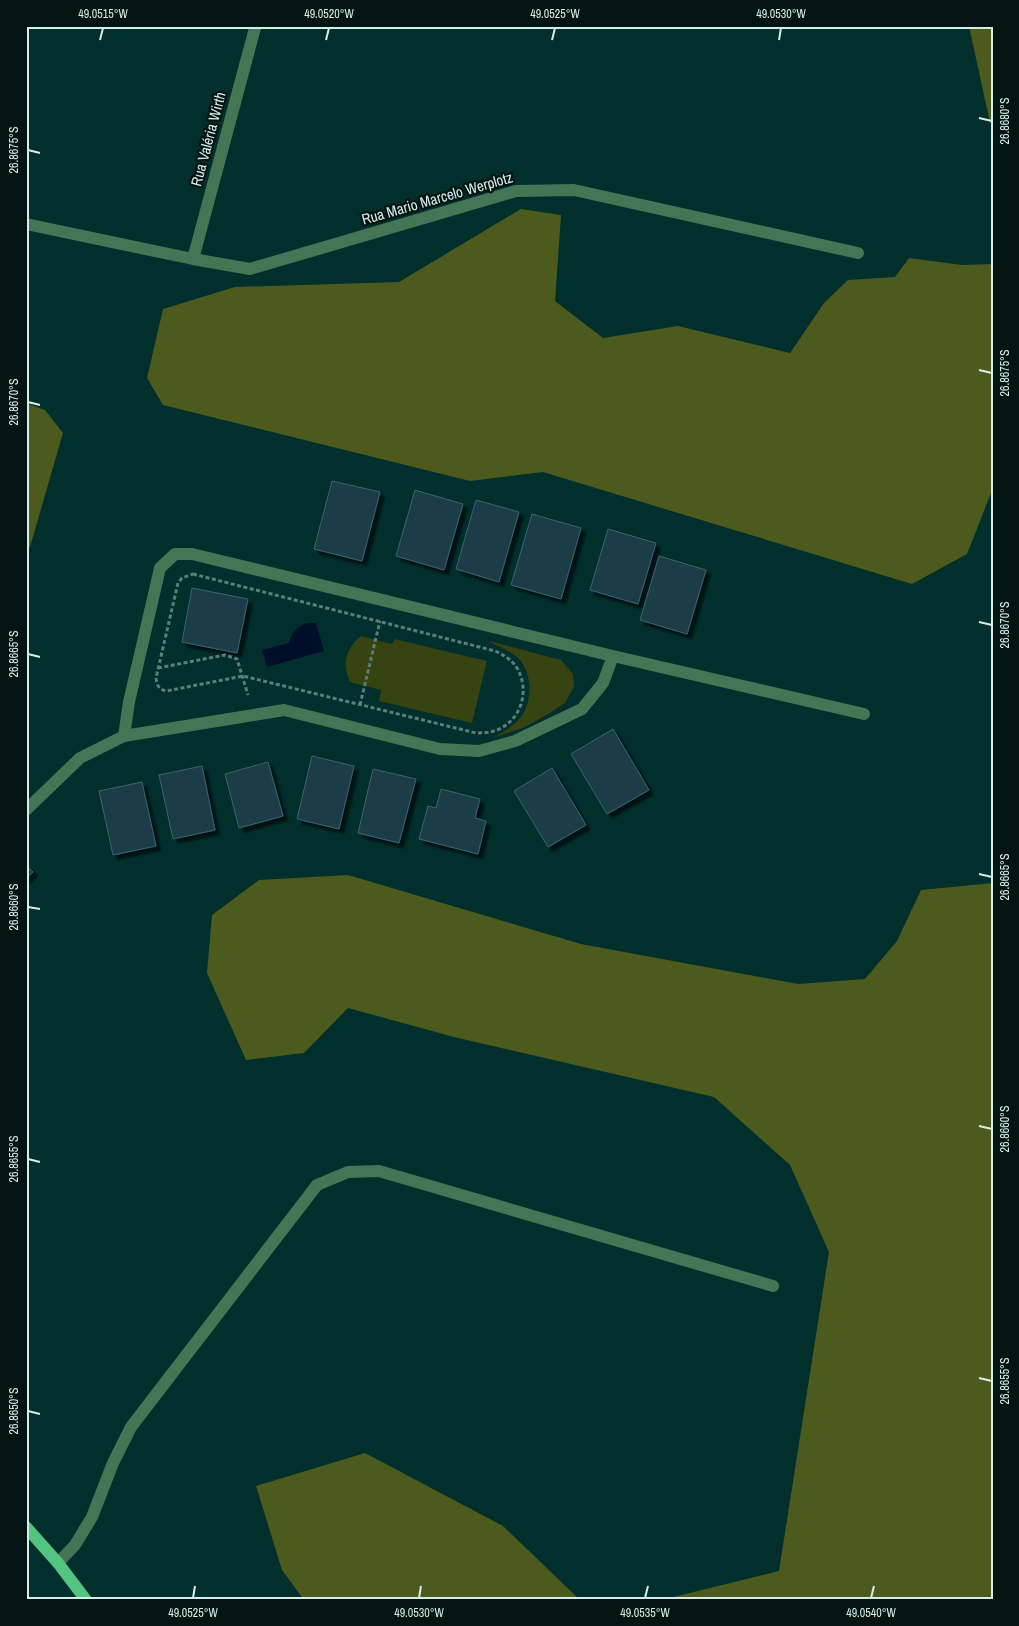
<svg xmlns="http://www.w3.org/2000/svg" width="1019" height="1626" font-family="'Archivo Narrow',sans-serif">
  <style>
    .green { fill: #384312 }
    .forest { fill: #4c5b1d }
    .water { fill: #000e2a }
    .building { fill: #1b3d47; stroke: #3c6370; filter: url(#shadow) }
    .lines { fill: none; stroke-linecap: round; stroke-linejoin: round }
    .path { stroke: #597e7b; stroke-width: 3; stroke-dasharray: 4 2.5; stroke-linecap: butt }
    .minor { stroke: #447656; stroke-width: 12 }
    .major { stroke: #53c581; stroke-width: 12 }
    .ticks { fill: none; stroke: #d6edea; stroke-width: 2 }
    .labels { text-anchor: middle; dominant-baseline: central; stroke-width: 4.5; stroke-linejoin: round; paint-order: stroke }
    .street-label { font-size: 15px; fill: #d6edea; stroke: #031412 }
    .neatline { fill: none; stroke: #d6edea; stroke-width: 2 }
    .ticks-label { font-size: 12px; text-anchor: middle; fill: #d6edea }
  </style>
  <defs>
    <filter id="shadow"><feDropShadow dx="4.5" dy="4.5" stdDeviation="1" flood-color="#0009"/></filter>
  </defs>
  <rect width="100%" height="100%" fill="#002f2c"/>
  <path class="green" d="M 361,636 L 392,644 L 394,639 L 487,661 L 472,723 L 379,701 L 381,690 L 350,682 C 342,664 345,649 361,636 Z
    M 489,641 L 561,660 L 573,674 L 574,687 L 565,703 L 548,714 L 525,727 L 493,738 C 503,732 513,727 521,717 C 532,702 533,674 519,659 C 511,651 499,647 489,641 Z"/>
  <path class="forest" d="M 969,26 L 993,26 L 993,123 L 990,123 Z
    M 521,209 L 561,215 L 555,301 L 603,338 L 678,326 L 790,353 L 824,303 L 848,280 L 895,277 L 909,258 L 962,265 L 993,264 L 993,488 L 967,554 L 912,584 L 543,472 L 470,481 L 163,405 L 147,378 L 163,309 L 235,287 L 399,282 Z
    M 26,403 L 45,410 L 63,433 L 30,547 L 26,546 Z
    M 348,875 L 581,944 L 798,984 L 865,979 L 897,941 L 921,890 L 993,883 L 993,1600 L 661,1600 L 779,1571 L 829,1252 L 790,1165 L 714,1097 L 454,1037 L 348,1008 L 304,1053 L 246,1060 L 207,973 L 212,915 L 259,880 Z
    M 365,1453 L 503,1526 L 580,1600 L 304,1600 L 282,1570 L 256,1486 Z"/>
  <path class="water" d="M 307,623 L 316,623 L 324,651 L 267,667 L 262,650 L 289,643 C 292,632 296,627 307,623 Z"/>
  <path class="building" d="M 332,481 L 380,492 L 362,561 L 314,549 Z
    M 415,490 L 463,504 L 444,570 L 396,556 Z
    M 476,500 L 519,512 L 499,582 L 456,569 Z
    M 532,514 L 581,528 L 561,599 L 511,585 Z
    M 608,529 L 656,543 L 638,604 L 590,590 Z
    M 659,556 L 706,570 L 687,634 L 640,620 Z
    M 192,588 L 248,599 L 237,653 L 182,642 Z
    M 613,729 L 649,790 L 607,814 L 571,754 Z
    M 312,756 L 354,766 L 339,829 L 297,819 Z
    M 268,762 L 283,816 L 239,828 L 225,774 Z
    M 202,766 L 215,830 L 173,839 L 159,775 Z
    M 552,768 L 586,825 L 548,847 L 514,791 Z
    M 373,769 L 416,779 L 399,843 L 358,833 Z
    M 142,782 L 156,846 L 113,855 L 99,791 Z
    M 441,789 L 480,799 L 475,818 L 486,821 L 478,854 L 419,839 L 428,806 L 436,808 Z
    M 26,865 L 33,872 L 26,879 Z"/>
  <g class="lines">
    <path class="path" d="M 193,574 L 495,651 C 504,655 512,660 517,668 C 529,688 523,715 503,727 C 495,732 486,733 476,733 L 243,676 L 166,691 C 159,689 157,686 156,678 L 178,583 L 182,578 Z
      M 158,668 L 225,655 L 237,659 L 248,695
      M 360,705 L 380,621"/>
    <path class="minor" d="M 26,224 L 193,259 L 250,269 L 516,191 L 574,190 L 858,253
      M 193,259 L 255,28
      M 613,656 L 864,714
      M 26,810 L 80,758 L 124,736 L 284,710 L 440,749 L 479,751 L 515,741 L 582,709 L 603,683 L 613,656 L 192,554 L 175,554 L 160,568 L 129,702 L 124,736
      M 58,1563 L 75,1545 L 92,1517 L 113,1463 L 131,1427 L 317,1185 L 348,1172 L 379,1171 L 773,1286"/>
    <path class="major" d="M 26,1527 L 58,1563 L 86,1600"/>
  </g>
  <path class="ticks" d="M 100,40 L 103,28M 326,40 L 329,28M 552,40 L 555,28M 779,40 L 781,28M 979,118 L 992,121M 28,150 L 40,153M 979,370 L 992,373M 28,402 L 40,405M 979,622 L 992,625M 28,654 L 40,657M 979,874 L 992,877M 28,907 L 40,909M 979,1126 L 992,1129M 28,1159 L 40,1162M 979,1378 L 992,1381M 28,1411 L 40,1414M 193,1598 L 195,1586M 419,1598 L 421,1586M 645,1598 L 648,1586M 871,1598 L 874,1586"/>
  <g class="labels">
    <g class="street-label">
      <text transform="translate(208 139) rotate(-75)">Rua Valéria Wirth</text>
      <text transform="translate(437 198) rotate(-16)">Rua Mario Marcelo Werplotz</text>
    </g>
  </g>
  <rect width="1019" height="1626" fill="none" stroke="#031412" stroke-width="55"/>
  <rect x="28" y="28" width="964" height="1570" class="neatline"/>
  <g class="ticks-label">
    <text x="103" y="18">49.0515°W</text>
    <text x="329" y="18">49.0520°W</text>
    <text x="555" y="18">49.0525°W</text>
    <text x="781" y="18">49.0530°W</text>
    <text transform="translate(1005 121) rotate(-90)" y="4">26.8680°S</text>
    <text transform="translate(14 150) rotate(-90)" y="4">26.8675°S</text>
    <text transform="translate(1005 373) rotate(-90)" y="4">26.8675°S</text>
    <text transform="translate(14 402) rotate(-90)" y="4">26.8670°S</text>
    <text transform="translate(1005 625) rotate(-90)" y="4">26.8670°S</text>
    <text transform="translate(14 654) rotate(-90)" y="4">26.8665°S</text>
    <text transform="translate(1005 877) rotate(-90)" y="4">26.8665°S</text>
    <text transform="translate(14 907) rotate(-90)" y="4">26.8660°S</text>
    <text transform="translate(1005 1129) rotate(-90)" y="4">26.8660°S</text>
    <text transform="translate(14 1159) rotate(-90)" y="4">26.8655°S</text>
    <text transform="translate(1005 1381) rotate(-90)" y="4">26.8655°S</text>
    <text transform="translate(14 1411) rotate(-90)" y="4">26.8650°S</text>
    <text x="193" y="1617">49.0525°W</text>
    <text x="419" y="1617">49.0530°W</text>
    <text x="645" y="1617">49.0535°W</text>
    <text x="871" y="1617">49.0540°W</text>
  </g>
</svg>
